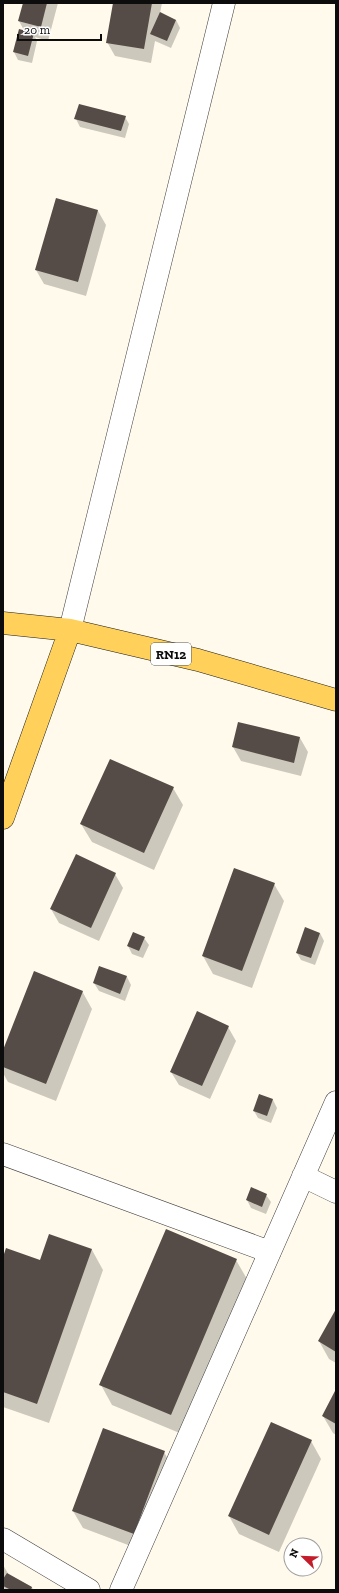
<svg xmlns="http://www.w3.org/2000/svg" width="339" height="1593" font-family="'Zilla Slab',serif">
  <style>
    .shadow { fill: #0003 }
    .building { fill: #554c48 }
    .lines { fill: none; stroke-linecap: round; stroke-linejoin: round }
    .minor-casing { stroke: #3f3f3f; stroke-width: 23 }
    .major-casing { stroke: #1d1d1d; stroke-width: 23 }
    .minor { stroke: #fff; stroke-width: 22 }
    .major { stroke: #ffd15b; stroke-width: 22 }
    .labels { text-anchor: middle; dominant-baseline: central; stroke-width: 4; stroke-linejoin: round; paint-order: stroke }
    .shield { fill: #fff; stroke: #555; stroke-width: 1 }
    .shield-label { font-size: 13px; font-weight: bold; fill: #0c0c0c }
  </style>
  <rect width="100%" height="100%" fill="#fffaeb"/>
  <path class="shadow" d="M 24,3 L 58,3 L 48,41 L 35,37 L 37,41 L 32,63 L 18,60 L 14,52 L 25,32 L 19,21 Z
    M 114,3 L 162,3 L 160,13 L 176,20 L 180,28 L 171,48 L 155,41 L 151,63 L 115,56 L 107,42 Z
    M 125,117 L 129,124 L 125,138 L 80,127 L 76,119 Z
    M 56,199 L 98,211 L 106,225 L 86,296 L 44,284 L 36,270 Z
    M 300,738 L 308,752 L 301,776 L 241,761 L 233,747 Z
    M 173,788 L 183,805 L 154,870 L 92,842 L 81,824 Z
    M 115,874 L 123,888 L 99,941 L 59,923 L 51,909 Z
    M 274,884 L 284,901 L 252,988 L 213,974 L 203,956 Z
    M 320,933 L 324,941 L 315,965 L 301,960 L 297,953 Z
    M 133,934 L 144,938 L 149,945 L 143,958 L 132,954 L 128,946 Z
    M 100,967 L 127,977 L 131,985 L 125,1001 L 99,991 L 94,983 Z
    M 82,991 L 92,1009 L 56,1101 L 8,1082 L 3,1073 L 3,1052 Z
    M 228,1027 L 236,1041 L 210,1099 L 179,1085 L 171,1072 Z
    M 260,1096 L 273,1100 L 277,1108 L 271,1123 L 258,1118 L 254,1111 Z
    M 266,1195 L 271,1202 L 266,1214 L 251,1208 L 247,1200 Z
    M 92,1250 L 103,1270 L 49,1423 L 3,1407 L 3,1260 L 40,1261 Z
    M 236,1260 L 247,1279 L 182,1434 L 112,1405 L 101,1385 Z
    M 336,1311 L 336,1363 L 329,1359 L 319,1341 Z
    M 336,1391 L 336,1435 L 333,1433 L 323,1416 Z
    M 311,1441 L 321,1459 L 279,1552 L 239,1534 L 229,1516 Z
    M 164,1452 L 174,1470 L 144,1551 L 83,1528 L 73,1511 Z
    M 3,1565 L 9,1575 L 32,1587 L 33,1590 L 5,1590 L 4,1588 L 3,1589 Z"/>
  <path class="building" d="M 23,3 L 47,3 L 41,27 L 18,21 Z
    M 113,3 L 152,3 L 144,49 L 106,43 Z
    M 160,12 L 176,20 L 167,41 L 150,34 Z
    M 19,29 L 34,33 L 28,56 L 13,52 Z
    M 79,104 L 126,116 L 121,131 L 74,119 Z
    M 56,198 L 98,210 L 78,282 L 35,270 Z
    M 238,722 L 300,737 L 294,763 L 232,747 Z
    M 110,759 L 174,787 L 144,853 L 80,824 Z
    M 76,854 L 116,873 L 91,928 L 50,909 Z
    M 234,868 L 275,883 L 242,971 L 202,956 Z
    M 305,927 L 320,933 L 311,958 L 296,953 Z
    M 133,932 L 145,937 L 139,951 L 127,946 Z
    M 99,966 L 127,976 L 120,994 L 93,983 Z
    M 34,971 L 83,991 L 46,1084 L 3,1067 L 3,1050 Z
    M 197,1011 L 229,1026 L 202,1086 L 170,1072 Z
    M 259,1094 L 273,1099 L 267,1116 L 253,1111 Z
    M 251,1187 L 267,1194 L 262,1207 L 246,1200 Z
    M 166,1229 L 237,1259 L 171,1415 L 99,1385 Z
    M 49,1234 L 92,1249 L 37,1404 L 3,1392 L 3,1257 L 6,1248 L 40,1260 Z
    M 336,1309 L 336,1352 L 318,1341 Z
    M 336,1389 L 336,1424 L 322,1416 Z
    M 271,1422 L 312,1440 L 269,1535 L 228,1516 Z
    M 103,1428 L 165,1451 L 134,1534 L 72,1511 Z
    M 7,1573 L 32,1587 L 31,1590 L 11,1590 L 3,1586 L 3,1579 Z"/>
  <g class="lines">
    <g class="minor-casing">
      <path id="minor" d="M 70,630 L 224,3
        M 3,1154 L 270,1252
        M 303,1176 L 336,1192
        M 3,1539 L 89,1590
        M 121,1590 L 336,1102"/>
    </g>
    <g class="major-casing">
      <path id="major" d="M 3,623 L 70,630 L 198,660 L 336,700
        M 3,818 L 70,630"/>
    </g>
    <use href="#minor" class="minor"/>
    <use href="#major" class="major"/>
  </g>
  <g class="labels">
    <rect class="shield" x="151" y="643" width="40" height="22" rx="3"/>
    <g class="shield-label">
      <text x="171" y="654">RN12</text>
    </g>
  </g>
  <rect width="339" height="1593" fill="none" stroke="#0c0c0c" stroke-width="8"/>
  <g transform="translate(303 1557) rotate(293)"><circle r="19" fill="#ffffff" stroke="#9e9e9e"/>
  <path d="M0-3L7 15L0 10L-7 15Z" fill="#c31d2b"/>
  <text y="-6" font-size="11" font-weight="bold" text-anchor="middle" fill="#0c0c0c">N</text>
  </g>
  <path d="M18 34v6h83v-6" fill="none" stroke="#0c0c0c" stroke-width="2"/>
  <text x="24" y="34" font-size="12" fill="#0c0c0c" stroke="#ffffff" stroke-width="3" paint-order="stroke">20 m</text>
</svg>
